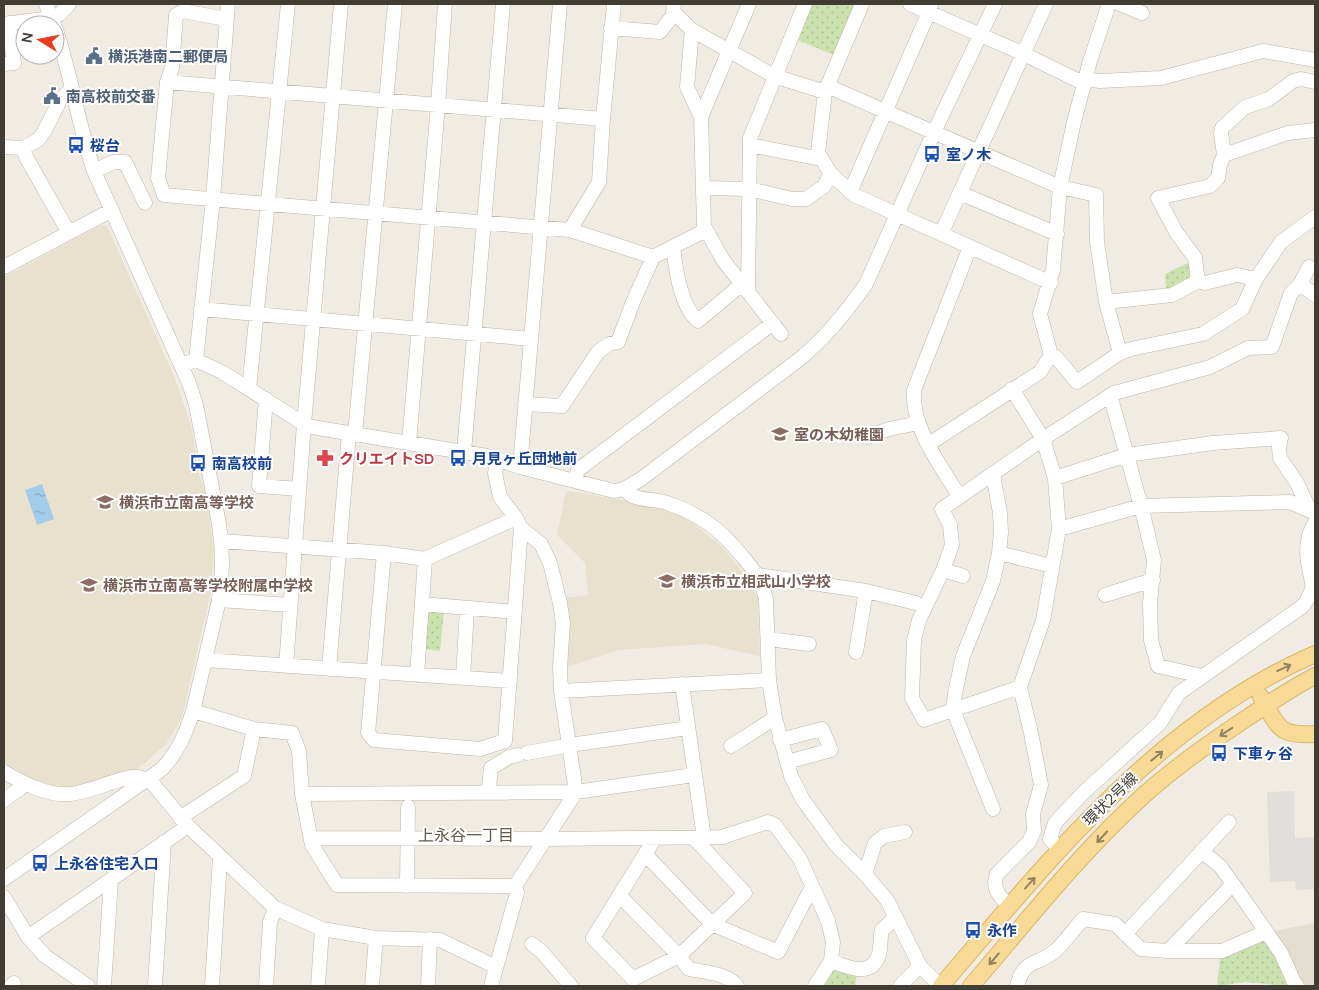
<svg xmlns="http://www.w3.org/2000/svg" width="1319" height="990" font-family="Manrope,'Noto Sans JP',sans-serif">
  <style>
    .residential { fill: #e4ded1 }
    .education { fill: #e8e1cd }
    .park { fill: url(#park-dots) }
    .parking { fill: #e1dedb }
    .water { fill: url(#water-ripples) }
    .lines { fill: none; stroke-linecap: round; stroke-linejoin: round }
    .minor-casing { stroke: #beb6a9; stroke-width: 15 }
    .major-casing { stroke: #dab767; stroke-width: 18 }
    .minor { stroke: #fff; stroke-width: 14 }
    .major { stroke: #f7da95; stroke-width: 16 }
    .oneway { stroke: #938360 }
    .labels { text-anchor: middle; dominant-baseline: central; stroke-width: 4; stroke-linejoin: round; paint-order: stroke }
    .service-label { font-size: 15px; font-weight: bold; fill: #4e5e75; stroke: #fff; text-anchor: start }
    .transit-label { font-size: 15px; font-weight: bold; fill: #164399; stroke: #fff; text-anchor: start }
    .education-label { font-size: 15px; font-weight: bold; fill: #785e54; stroke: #fff; text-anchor: start }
    .health-label { font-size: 15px; font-weight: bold; fill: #be3a42; stroke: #fff; text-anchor: start }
    .street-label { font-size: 15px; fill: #413c34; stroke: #fff }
    .neighbourhood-label { font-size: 16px; fill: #635a4c; stroke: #fff }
  </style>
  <defs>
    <pattern id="park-dots" width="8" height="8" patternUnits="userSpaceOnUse" patternTransform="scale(1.25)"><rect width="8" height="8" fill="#cbe2ae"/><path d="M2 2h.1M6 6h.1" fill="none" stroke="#b0c396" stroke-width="1.8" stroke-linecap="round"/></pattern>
    <pattern id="water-ripples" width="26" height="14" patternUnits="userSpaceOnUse" patternTransform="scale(1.25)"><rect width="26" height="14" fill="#a2cdea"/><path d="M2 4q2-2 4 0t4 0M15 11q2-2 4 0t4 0" fill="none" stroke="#86a8be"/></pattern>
  </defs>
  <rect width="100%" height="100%" fill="#f0ece3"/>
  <path class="residential" d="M 1315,923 L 1315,986 L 1305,986 L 1297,976 L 1286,948 L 1274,931 Z"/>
  <path class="education" d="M 101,225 L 107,226 L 174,376 L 191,425 L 199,474 L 205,488 L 214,550 L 211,592 L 182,717 L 167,743 L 144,764 L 134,770 L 134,772 L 82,789 L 52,788 L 4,768 L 4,277 Z
    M 566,491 L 652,505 L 676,513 L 693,523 L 721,546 L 739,567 L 758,598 L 760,656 L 705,644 L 619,650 L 567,667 L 569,627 L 564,598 L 588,595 L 585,563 L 557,535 Z"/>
  <path class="park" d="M 809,4 L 856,4 L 834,55 L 795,39 Z
    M 1192,261 L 1195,279 L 1166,293 L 1165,274 Z
    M 431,609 L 444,610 L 440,651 L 423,649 L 427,612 Z
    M 1264,940 L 1277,960 L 1287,986 L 1245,982 L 1217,986 L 1220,959 Z
    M 833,966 L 857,974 L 855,986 L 820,986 Z"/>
  <path class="parking" d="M 1294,791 L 1295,838 L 1315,837 L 1315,889 L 1296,890 L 1295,881 L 1270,882 L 1267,792 Z"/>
  <path class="water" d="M 42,484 L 54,519 L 37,525 L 25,490 Z"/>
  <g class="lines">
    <g class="minor-casing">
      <path id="minor" d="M 46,4 L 54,25
        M 674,4 L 673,12 L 692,30 L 774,76 L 825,92
        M 749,4 L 701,117 L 704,226 L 723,260 L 781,334
        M 862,4 L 825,92 L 818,153 L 831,174 L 854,195 L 1051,283
        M 910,4 L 1024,54 L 1085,84
        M 1120,4 L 1142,13
        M 226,19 L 183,11 L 176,15 L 172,68 L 167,82 L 158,178 L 164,195 L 570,230 L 653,257 L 706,230
        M 4,24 L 52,18 L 60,14 L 69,4
        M 611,28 L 660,32 L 675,13
        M 692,30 L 687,87 L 701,117
        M 4,64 L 14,63 L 9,23
        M 1086,79 L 1100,81 L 1161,78 L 1263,51 L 1315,60
        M 167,82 L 603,119
        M 827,86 L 1060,187 L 1096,195 L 1097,242 L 1106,302 L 1120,353
        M 750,145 L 821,159
        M 4,147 L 23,148 L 38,140 L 44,132 L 60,100 L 72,88
        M 23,148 L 26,157 L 69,233
        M 1224,155 L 1288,133 L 1315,130
        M 94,171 L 114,162 L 125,162 L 145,203
        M 703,188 L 749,189 L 792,199 L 806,199 L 824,186 L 831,174
        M 850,192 L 929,12 L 931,4
        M 960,193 L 1057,234
        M 570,230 L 599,182 L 603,119 L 614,4
        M 941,234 L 1046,4
        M 673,247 C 676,270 680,305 698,321 L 742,284
        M 4,267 L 112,210
        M 1256,279 L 1237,275 L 1205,283 L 1198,281 L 1195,258 L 1176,232 L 1158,198 L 1210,186 L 1218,178 L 1220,165 L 1224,155 L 1221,133 L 1222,128 L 1245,107 L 1269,99 L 1293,81 L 1301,79 L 1315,82
        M 1300,284 L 1315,295
        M 748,291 L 750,138 L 805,4
        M 1106,302 L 1172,295 L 1198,281
        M 201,309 L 531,339
        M 1051,355 L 1056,357 L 1077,382 L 1120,353 L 1131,349 L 1203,334 L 1242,309 L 1256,279 L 1281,242 L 1315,217
        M 196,360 L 213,199 L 228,4
        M 181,365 L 196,360 L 222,372 L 304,424 L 312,427 L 487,456 L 520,467 L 614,491 L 624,489 L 641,479 L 801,358 C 826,337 847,311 866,284 L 934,132 L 995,4
        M 249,389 L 288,4
        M 1110,395 L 1141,506 L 1154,560 L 1150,603 L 1151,640 L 1158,666 L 1202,676
        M 266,399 L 259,486 L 299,489
        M 525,404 L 562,406 L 598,352 L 609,344 L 618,342 L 633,302 L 653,257
        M 355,434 L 395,4
        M 867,437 L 889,429 L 919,423
        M 409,443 L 438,105 L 445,4
        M 929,444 L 1040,372 L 1051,355 L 1040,314 L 1053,270 L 1060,187 L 1074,122 L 1090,61 L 1109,4
        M 464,452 L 503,4
        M 520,467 L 560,4
        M 993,474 L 1000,513 L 1001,533 L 999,553 L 993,581 L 963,656 L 955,693 L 953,710 L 993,809
        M 1055,478 L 1127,455 L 1213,443 L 1281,438 L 1279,447 L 1280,458 L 1297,483 L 1309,509
        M 575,481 L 578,470 L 773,323
        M 624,489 C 627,491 630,495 633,496 C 643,501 657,499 667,503 C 700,514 720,529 742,556 C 754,570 762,581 766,599 L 769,680 L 775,718 L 791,776 L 803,800 L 836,845 L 865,874 L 887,900 L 920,966 L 940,986
        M 959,496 C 940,464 911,428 914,390 L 970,247
        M 1059,529 L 1141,506 L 1290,502 L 1313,512
        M 222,541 L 384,553 L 425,559 L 516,518
        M 384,553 L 368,733 L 374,740 L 480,749 L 505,741 L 521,528
        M 999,553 L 1052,566
        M 943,570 L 963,576
        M 758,575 L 866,591 L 916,603
        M 1105,595 L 1153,580
        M 219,600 L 290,605
        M 422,604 L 515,612
        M 768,639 L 809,644
        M 856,652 L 866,591
        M 205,660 L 510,681
        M 286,666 L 304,424 L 341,4
        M 329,669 L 349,433
        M 417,675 L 425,559
        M 463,678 L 467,608
        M 682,684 L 704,838
        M 1020,687 L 924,720 L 912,698 L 914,640 L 919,620 L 943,570 L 952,545 L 950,525 L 942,509 L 1043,439 L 1114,393 L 1210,367 L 1248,348 L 1272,347 L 1291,293 L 1300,284 L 1309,267
        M 561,691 L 769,680
        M 193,711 L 254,729 L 292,733 L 299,751 L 302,794 L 312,845 L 337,885 L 515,886
        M 780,740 L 822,729 L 831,750 L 787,762
        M 731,746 L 775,718
        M 527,753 L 570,745 L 688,728
        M 4,772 C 23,783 47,796 70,794 C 88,793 126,775 138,777 C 141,777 143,779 146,780
        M 148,778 L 188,826 L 275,908 L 322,929 L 376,938 L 440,940 L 496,967
        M 489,787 L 491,768 L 509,757 L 518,755
        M 302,794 L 576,792 L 694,775
        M 4,800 L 26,784
        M 180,818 L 244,776 L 254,729
        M 311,838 L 545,839 L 722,837 L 768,822 L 775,825 L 800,859 L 828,921 L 833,942 L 831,961 L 815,986
        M 655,838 L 593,938 L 633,979 L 679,956 L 745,893 L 694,838
        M 1060,850 L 1050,839 L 1055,823 L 1083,793 L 1160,723 L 1179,693 L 1303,606 C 1306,601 1311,595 1312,588 C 1313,583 1311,577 1310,573 C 1306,555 1305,538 1315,523
        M 1201,851 L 1220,866 L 1233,884 L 1281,953 L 1294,982 L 1297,986
        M 645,854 L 712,924 L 778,952 L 812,887
        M 865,874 L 875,843 L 884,836 L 905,832
        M 4,879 L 162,769 C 178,752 186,733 193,711 L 219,600 C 223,574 223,549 219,524 L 196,405 L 189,383 L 94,171 C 78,124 71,74 55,27
        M 407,886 L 408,807
        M 619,895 L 679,956 L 689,969 C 704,972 727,973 737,986
        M 4,897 L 28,937 L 45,956 L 88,986
        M 1009,906 C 1000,897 991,888 997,874 L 1029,842 L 1034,831 L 1033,814 L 1041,785 L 1031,733 L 1020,687 L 1043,620 L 1059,529 L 1055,478 L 1043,439 L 1012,389
        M 1125,934 L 1229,822
        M 28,937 L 188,826
        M 532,944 L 542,952 L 571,986
        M 1168,951 L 1233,884
        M 831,961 C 847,967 872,979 879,954 C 881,947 880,938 882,930 L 896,917
        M 11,986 L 14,983
        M 104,986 L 111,880
        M 155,986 L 164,842
        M 212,986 L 220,858
        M 266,986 L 270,922 L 275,908
        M 318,986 L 322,929
        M 372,986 L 376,938
        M 428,986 L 430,939
        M 491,986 L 517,893 L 515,886 L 576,792 L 561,691 L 560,667 L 563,623 L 560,603 L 550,563 L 541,544 L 521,528 L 516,518 L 500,497 L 495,473 L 498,459
        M 900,986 L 920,966
        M 1017,986 C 1024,958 1037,966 1055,951 C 1065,942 1074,929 1083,919 L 1115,924 L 1141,949 L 1168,951 L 1222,951 L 1266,932"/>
    </g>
    <g class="major-casing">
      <path id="major" d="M 1261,697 C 1279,727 1277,736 1315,734
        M 941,986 C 1049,860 1158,722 1315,654
        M 971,986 C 1027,921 1080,853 1144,795 C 1173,769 1205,746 1238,724 C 1263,707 1288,690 1315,676"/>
    </g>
    <use href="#minor" class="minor"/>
    <use href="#major" class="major"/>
  </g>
  <defs><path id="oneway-shaft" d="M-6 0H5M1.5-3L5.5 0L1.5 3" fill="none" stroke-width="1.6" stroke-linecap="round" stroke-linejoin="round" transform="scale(1.25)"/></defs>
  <g class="oneway">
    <use href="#oneway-shaft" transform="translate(1284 668) rotate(-25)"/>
    <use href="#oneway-shaft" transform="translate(1226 732) rotate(147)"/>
    <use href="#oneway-shaft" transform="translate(1157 756) rotate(-39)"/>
    <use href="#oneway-shaft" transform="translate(1102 837) rotate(133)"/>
    <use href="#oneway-shaft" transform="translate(1030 883) rotate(-48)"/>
    <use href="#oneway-shaft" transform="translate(994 959) rotate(130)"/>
  </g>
  <defs>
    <g id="civic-bare" transform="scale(1.35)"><path d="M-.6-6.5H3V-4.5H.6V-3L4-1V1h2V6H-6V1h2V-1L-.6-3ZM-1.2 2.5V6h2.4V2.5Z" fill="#5c6f8a" stroke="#fff" stroke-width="2.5" paint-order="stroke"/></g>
    <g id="bus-bare" transform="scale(1.35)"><path d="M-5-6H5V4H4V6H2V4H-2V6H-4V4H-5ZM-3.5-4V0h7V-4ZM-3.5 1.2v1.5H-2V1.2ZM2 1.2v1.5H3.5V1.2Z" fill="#1a4fb4" stroke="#fff" stroke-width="2.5" paint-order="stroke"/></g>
    <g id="school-bare" transform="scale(1.35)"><path d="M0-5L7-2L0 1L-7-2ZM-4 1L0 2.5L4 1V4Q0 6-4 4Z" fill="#8d6e63" stroke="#fff" stroke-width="2.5" paint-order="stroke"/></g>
    <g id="pharmacy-bare" transform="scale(1.35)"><path d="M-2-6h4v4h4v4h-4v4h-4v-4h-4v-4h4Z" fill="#e0444e" stroke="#fff" stroke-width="2.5" paint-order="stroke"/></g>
  </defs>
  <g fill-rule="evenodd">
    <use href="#civic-bare" x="94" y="56"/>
    <use href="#civic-bare" x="52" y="96"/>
    <use href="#bus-bare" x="76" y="145"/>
    <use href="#bus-bare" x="932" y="154"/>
    <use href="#school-bare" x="780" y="434"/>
    <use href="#pharmacy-bare" x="325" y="458"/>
    <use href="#bus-bare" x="458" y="458"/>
    <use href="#bus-bare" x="198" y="463"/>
    <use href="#school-bare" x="105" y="502"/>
    <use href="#school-bare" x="667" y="581"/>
    <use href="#school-bare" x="89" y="585"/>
    <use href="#bus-bare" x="1219" y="753"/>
    <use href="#bus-bare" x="40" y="863"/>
    <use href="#bus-bare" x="973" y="930"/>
  </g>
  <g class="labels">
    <g class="service-label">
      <text x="108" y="56">横浜港南二郵便局</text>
      <text x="66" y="96">南高校前交番</text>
    </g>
    <g class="transit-label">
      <text x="90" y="145">桜台</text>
      <text x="946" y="154">室ノ木</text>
      <text x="472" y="458">月見ヶ丘団地前</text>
      <text x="212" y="463">南高校前</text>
      <text x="1233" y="753">下車ヶ谷</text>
      <text x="54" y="863">上永谷住宅入口</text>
      <text x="987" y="930">永作</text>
    </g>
    <g class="education-label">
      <text x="794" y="434">室の木幼稚園</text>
      <text x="119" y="502">横浜市立南高等学校</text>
      <text x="681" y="581">横浜市立相武山小学校</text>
      <text x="103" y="585">横浜市立南高等学校附属中学校</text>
    </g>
    <g class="health-label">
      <text x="339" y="458">クリエイトSD</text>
    </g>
    <g class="street-label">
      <text transform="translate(1110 799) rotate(-44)">環状2号線</text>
    </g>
    <g class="neighbourhood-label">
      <text x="466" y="835">上永谷一丁目</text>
    </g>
  </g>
  <rect width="1319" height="990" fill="none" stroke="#413c34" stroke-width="10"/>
  <g transform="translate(40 40) rotate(280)"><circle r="24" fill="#ffffff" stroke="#b3b1ae"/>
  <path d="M0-4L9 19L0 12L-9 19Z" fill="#ea3d1f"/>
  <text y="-8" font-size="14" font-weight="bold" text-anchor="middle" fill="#413c34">N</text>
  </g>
</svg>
